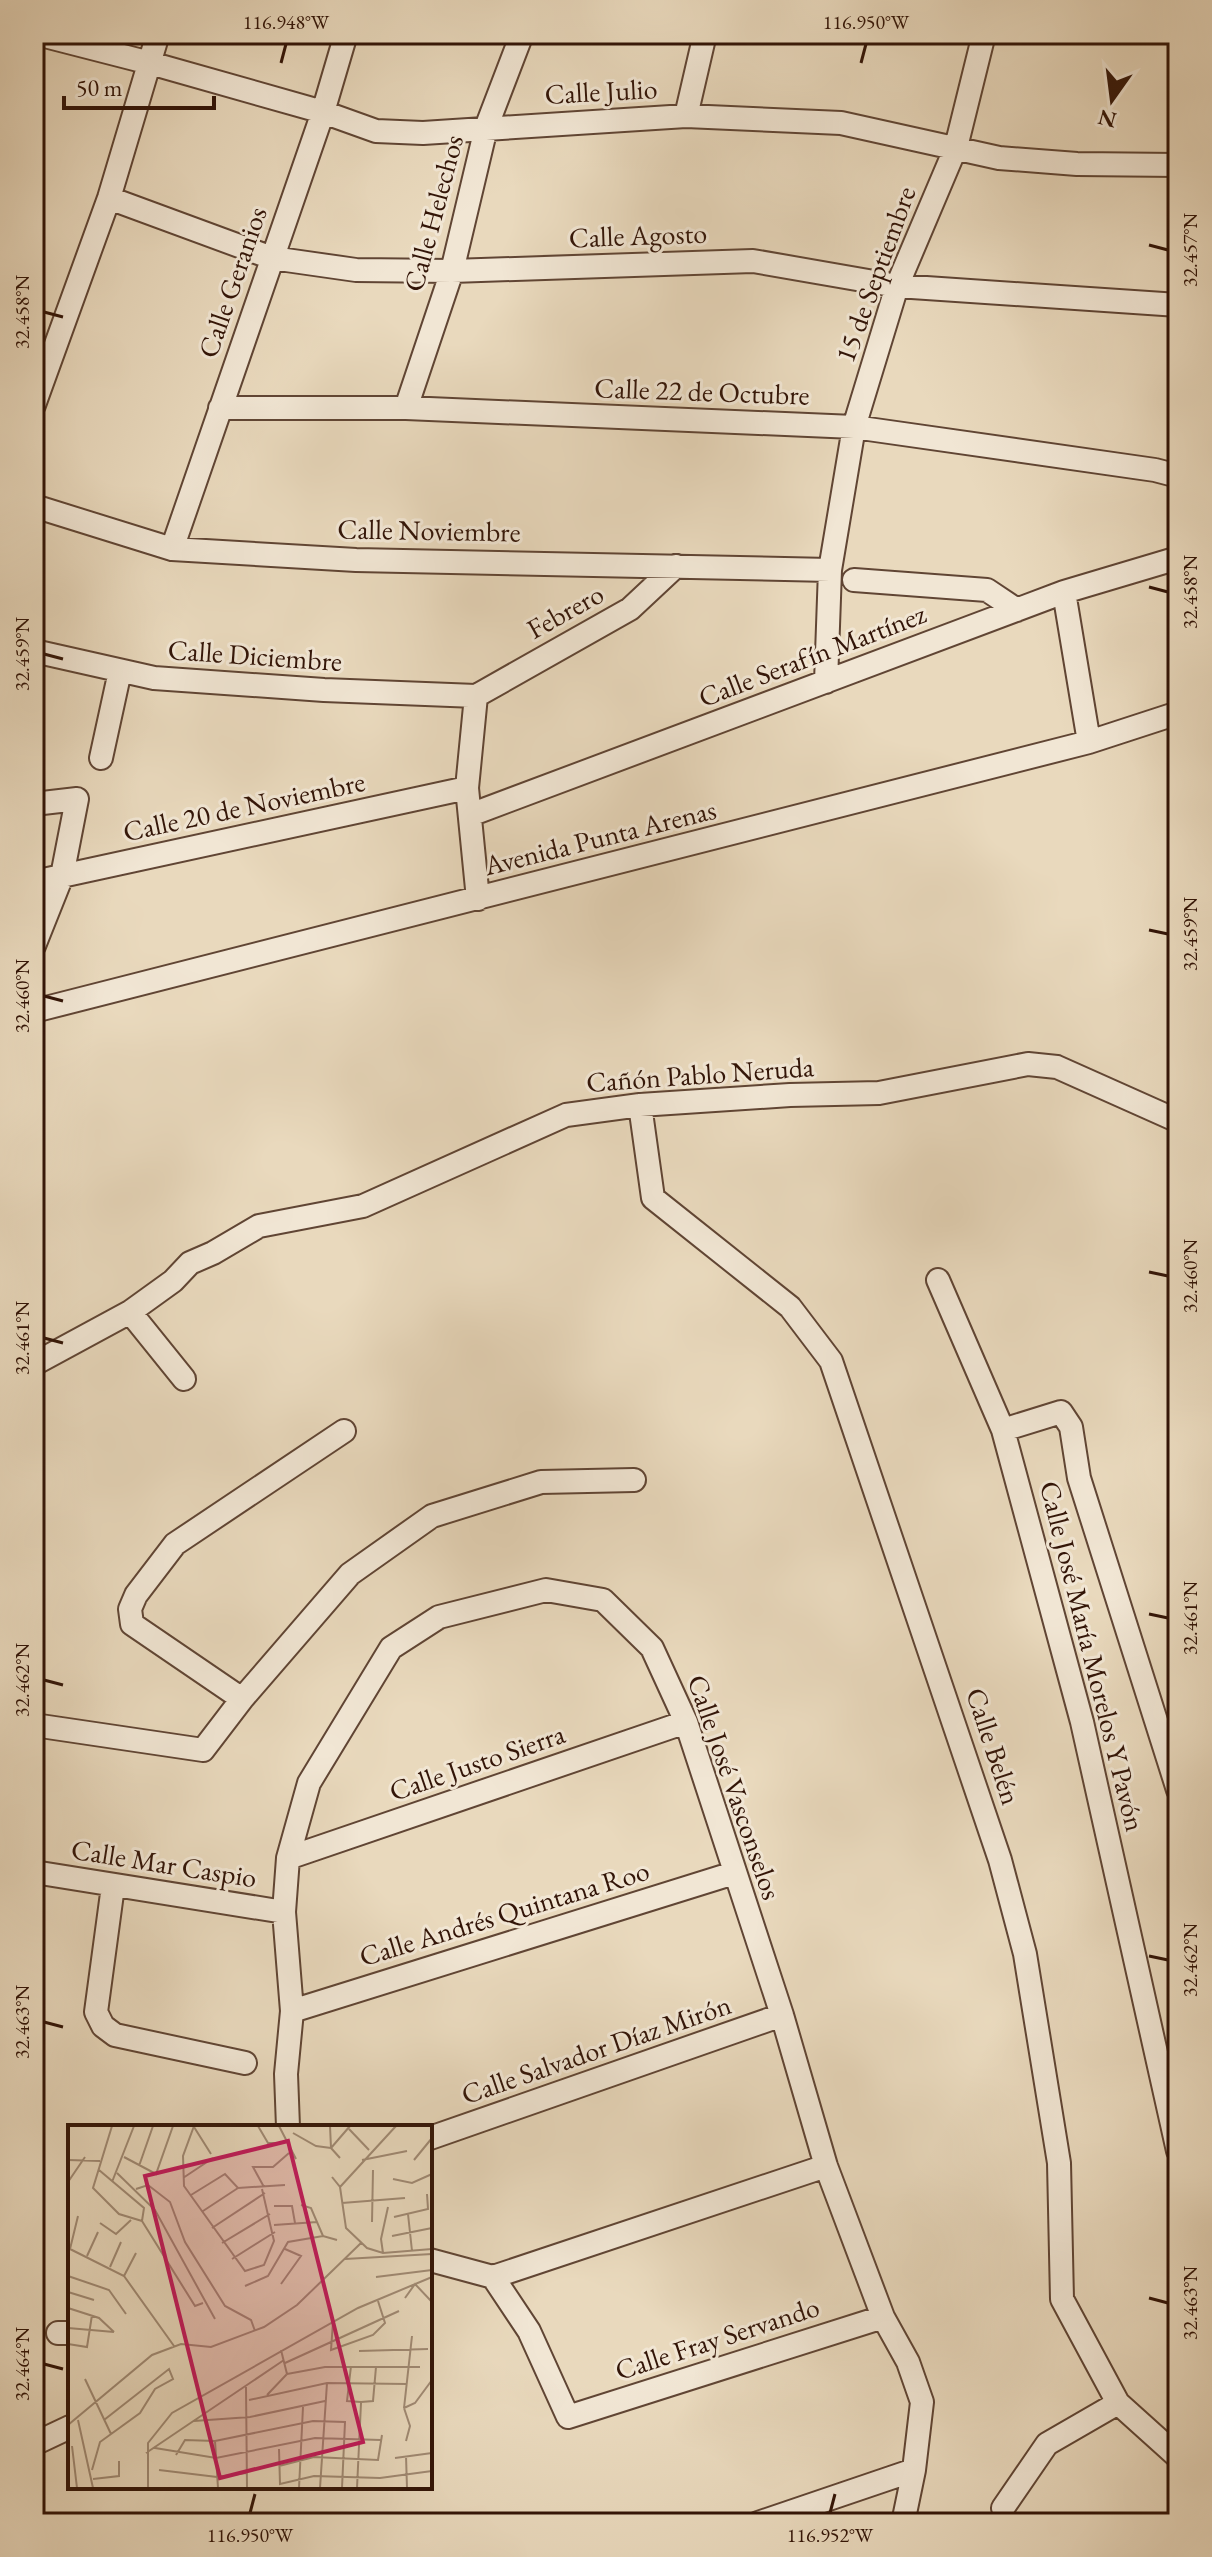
<svg xmlns="http://www.w3.org/2000/svg" width="1212" height="2557" font-family="'EB Garamond',serif">
  <style>
    .lines { fill: none; stroke-linecap: round; stroke-linejoin: round }
    .minor-casing { stroke: #604534; stroke-width: 26 }
    .minor { stroke: #f1e6d4; stroke-width: 22 }
    .ticks { fill: none; stroke: #321407; stroke-width: 3 }
    .labels { text-anchor: middle; dominant-baseline: central; stroke-width: 6; stroke-linejoin: round; paint-order: stroke }
    .street-label { font-size: 28px; fill: #321407; stroke: #f1e6d4 }
    .inset-road { fill: none; stroke: #a08a74; stroke-width: 2 }
    .view { fill: #c2185b; fill-opacity: 0.15; stroke: #c2185b; stroke-width: 4 }
    .inset-edge { fill: none; stroke: #321407; stroke-width: 4 }
    .neatline { fill: none; stroke: #321407; stroke-width: 3 }
    .ticks-label { font-size: 20px; text-anchor: middle; fill: #321407 }
  </style>
  <rect width="100%" height="100%" fill="#e9d9bd"/>
  <filter id="stains"><feTurbulence type="fractalNoise" baseFrequency=".0025" numOctaves="4"/><feColorMatrix values="0 0 0 0 .2 0 0 0 0 .09 0 0 0 0 .02 0 0 0 .5 -.17"/></filter>
  <radialGradient id="worn" r=".72"><stop offset=".6" stop-color="#630" stop-opacity="0"/><stop offset="1" stop-color="#630" stop-opacity=".3"/></radialGradient>
  <g class="lines">
    <g class="minor-casing">
      <path id="minor" d="M 37,34 L 150,63 L 323,112 L 376,131 L 423,133 L 686,116 L 841,123 L 999,158 L 1077,164 L 1178,165
        M 686,116 L 705,34
        M 109,198 L 272,258 L 356,270 L 452,271 L 753,261 L 897,286 L 1178,305
        M 34,405 L 109,198 L 158,34
        M 220,408 L 406,408 L 854,427 L 1155,470 L 1178,476
        M 406,408 L 452,271 L 486,128 L 522,34
        M 34,506 L 172,549 L 356,560 L 830,570
        M 172,549 L 323,112 L 346,34
        M 854,580 L 987,590 L 1017,610
        M 1064,592 L 1089,742
        M 34,651 L 154,678 L 324,690 L 476,696
        M 826,682 L 830,570 L 854,427 L 897,286 L 956,147 L 984,34
        M 476,696 L 630,609 L 676,566
        M 476,696 L 467,788 L 478,899
        M 101,758 L 120,671
        M 34,804 L 77,799 L 62,876 L 34,946
        M 470,815 L 1064,592 L 1178,558
        M 34,882 L 467,788
        M 34,1011 L 1089,742 L 1178,713
        M 640,1105 L 653,1198 L 790,1307 L 831,1361 L 1000,1860 L 1025,1954 L 1059,2163 L 1062,2299 L 1118,2403 L 1178,2457
        M 938,1280 L 1003,1430 L 1082,1722 L 1178,2151
        M 130,1312 L 184,1379
        M 34,1364 L 130,1312 L 173,1281 L 190,1263 L 213,1253 L 259,1226 L 363,1206 L 566,1115 L 640,1105 L 790,1095 L 879,1093 L 1028,1064 L 1057,1067 L 1178,1121
        M 1003,1430 L 1061,1412 L 1071,1427 L 1079,1478 L 1178,1790
        M 242,1699 L 132,1624 L 130,1609 L 136,1595 L 175,1544 L 344,1431
        M 34,1725 L 203,1750 L 242,1699 L 350,1574 L 432,1516 L 541,1482 L 634,1480
        M 288,1858 L 686,1722
        M 34,1872 L 284,1912
        M 113,1886 L 96,2012 L 103,2026 L 115,2035 L 245,2063
        M 292,2011 L 734,1873
        M 288,2127 L 286,2074 L 292,2011 L 284,1912 L 288,1858 L 309,1783 L 391,1648 L 439,1617 L 546,1590 L 603,1600 L 652,1648 L 686,1722 L 782,2015 L 826,2166 L 883,2317 L 908,2362 L 922,2402 L 914,2470 L 903,2523
        M 430,2138 L 782,2015
        M 430,2260 L 493,2277 L 529,2331 L 568,2417 L 883,2317
        M 493,2277 L 826,2166
        M 58,2333 L 70,2333
        M 34,2444 L 70,2427
        M 1003,2508 L 1047,2444 L 1118,2403
        M 34,2520 L 35,2523
        M 758,2523 L 914,2470"/>
    </g>
    <use href="#minor" class="minor"/>
  </g>
  <path class="ticks" d="M 281,63 L 286,44M 861,63 L 866,44M 1149,245 L 1168,250M 44,312 L 63,317M 1149,587 L 1168,592M 44,654 L 63,659M 1149,930 L 1168,934M 44,996 L 63,1001M 1149,1272 L 1168,1276M 44,1338 L 63,1343M 1149,1614 L 1168,1618M 44,1680 L 63,1685M 1149,1956 L 1168,1960M 44,2022 L 63,2027M 1149,2298 L 1168,2303M 44,2364 L 63,2369M 250,2513 L 255,2494M 830,2513 L 835,2494"/>
  <g class="labels">
    <g class="street-label">
      <text transform="translate(601 91) rotate(-3)">Calle Julio</text>
      <text transform="translate(433 213) rotate(-75)">Calle Helechos</text>
      <text transform="translate(638 235) rotate(-2)">Calle Agosto</text>
      <text transform="translate(875 274) rotate(-70)">15 de Septiembre</text>
      <text transform="translate(232 282) rotate(-71)">Calle Geranios</text>
      <text transform="translate(702 391) rotate(2)">Calle 22 de Octubre</text>
      <text transform="translate(429 530) rotate(1)">Calle Noviembre</text>
      <text transform="translate(565 611) rotate(-29)">Febrero</text>
      <text transform="translate(255 655) rotate(4)">Calle Diciembre</text>
      <text transform="translate(812 655) rotate(-21)">Calle Serafín Martínez</text>
      <text transform="translate(244 806) rotate(-12)">Calle 20 de Noviembre</text>
      <text transform="translate(600 837) rotate(-14)">Avenida Punta Arenas</text>
      <text transform="translate(700 1074) rotate(-4)">Cañón Pablo Neruda</text>
      <text transform="translate(1093 1656) rotate(76)">Calle José María Morelos Y Pavón</text>
      <text transform="translate(994 1746) rotate(72)">Calle Belén</text>
      <text transform="translate(477 1762) rotate(-19)">Calle Justo Sierra</text>
      <text transform="translate(735 1787) rotate(71)">Calle José Vasconselos</text>
      <text transform="translate(164 1863) rotate(9)">Calle Mar Caspio</text>
      <text transform="translate(504 1913) rotate(-17)">Calle Andrés Quintana Roo</text>
      <text transform="translate(596 2049) rotate(-19)">Calle Salvador Díaz Mirón</text>
      <text transform="translate(717 2338) rotate(-18)">Calle Fray Servando</text>
    </g>
  </g>
  <g transform="translate(68 2125)">
    <rect width="364" height="364" fill="#e9d9bd"/>
    <path class="inset-road" d="M 44,1 L 25,63 L 51,89 L 74,96M 126,1 L 115,31 L 116,61 L 177,146 L 196,140 L 206,116 L 194,64M 190,1 L 200,18 L 215,18M 211,1 L 228,34M 262,1 L 263,23 L 272,33M 126,2 L 143,29M 281,4 L 301,25M 225,8 L 248,21 L 263,23M 263,23 L 282,1M 56,32 L 88,49 L 105,1M 0,35 L 32,36M 294,35 L 339,26M 346,35 L 364,13M 71,41 L 85,1M 31,45 L 76,83 L 74,96M 49,48 L 87,85 L 147,194M 264,52 L 272,62 L 278,103 L 299,123 L 315,128 L 364,124M 115,53 L 145,33M 325,54 L 344,58 L 364,49M 0,57 L 17,32M 44,57 L 66,1M 196,62 L 185,42 L 205,42 L 221,28M 272,62 L 328,1M 68,64 L 80,60 L 102,77 L 117,117 L 157,181 L 183,195 L 187,206M 123,70 L 157,49 L 170,63 L 217,60M 274,78 L 337,73M 233,80 L 243,83 L 255,111M 206,81 L 224,81 L 227,98M 135,86 L 170,63M 340,89 L 344,126M 326,92 L 360,84 L 359,69M 74,96 L 127,181 L 135,178M 304,97 L 305,45M 32,98 L 48,109 L 63,95M 206,100 L 249,97M 144,103 L 197,68M 324,111 L 364,103M 154,118 L 202,89M 0,123 L 56,151 L 106,221M 2,124 L 10,91M 315,128 L 313,114 L 320,82M 19,131 L 30,107M 164,134 L 207,107M 277,134 L 364,129M 42,142 L 53,117M 0,151 L 41,165 L 58,189M 56,151 L 68,128M 308,152 L 364,145M 213,159 L 233,131 L 217,124M 177,161 L 200,151 L 220,117 L 255,111 L 269,115M 0,167 L 26,175M 337,173 L 347,159 L 364,177M 0,183 L 31,193 L 46,207M 265,197 L 263,225 L 305,210 L 317,198 L 310,176M 0,203 L 46,207M 0,219 L 19,222 L 24,190M 213,225 L 219,249M 291,226 L 360,224M 217,238 L 331,186M 283,241 L 279,276 L 293,277 L 305,276 L 308,242M 219,249 L 257,242 L 352,242M 17,254 L 43,309M 178,262 L 179,363M 199,270 L 219,249M 181,275 L 259,258 L 339,259M 336,283 L 344,211M 336,283 L 347,278 L 364,255M 336,283 L 342,301 L 338,316M 10,295 L 25,363M 126,296 L 182,292 L 257,276M 0,300 L 84,230 L 113,219 L 143,222 L 196,202 L 229,180 L 293,118M 147,316 L 150,363M 4,321 L 9,363M 87,323 L 148,333 L 247,313 L 313,315M 211,324 L 212,359 L 246,351 L 312,353 L 364,346M 78,328 L 216,235M 108,330 L 117,315 L 147,316 L 245,296 L 277,297 L 274,363M 338,331 L 339,363M 327,333 L 364,328M 211,341 L 246,332 L 310,335 L 314,310M 24,345 L 32,317 L 72,288 L 87,264 L 105,254 L 101,244 L 36,295M 91,345 L 149,352 L 178,348M 25,354 L 51,351 L 51,336M 80,363 L 80,318 L 104,288 L 290,183 L 364,152M 231,363 L 235,282M 252,363 L 259,258M 289,363 L 293,278"/>
    <path class="view" d="M 220,16 L 295,317 L 152,353 L 77,51 Z"/>
    <rect width="364" height="364" class="inset-edge"/>
  </g>
  <rect width="1212" height="2557" fill="none" stroke="#e9d9bd" stroke-width="88"/>
  <g transform="translate(1112 100) rotate(194)" stroke="#f1e6d4" stroke-width="6" paint-order="stroke">
  <path d="M0-6L14 30L0 20L-14 30Z" fill="#321407"/>
  <text y="-12" font-size="22" font-weight="bold" text-anchor="middle" fill="#321407">N</text>
  </g>
  <path d="M64 96v12h150v-12" fill="none" stroke="#321407" stroke-width="4"/>
  <text x="76" y="96" font-size="24" fill="#321407" stroke="#f1e6d4" stroke-width="6" paint-order="stroke">50 m</text>
  <rect x="44" y="44" width="1124" height="2469" class="neatline"/>
  <g class="ticks-label">
    <text x="286" y="29">116.948°W</text>
    <text x="866" y="29">116.950°W</text>
    <text transform="translate(1190 250) rotate(-90)" y="7">32.457°N</text>
    <text transform="translate(22 312) rotate(-90)" y="7">32.458°N</text>
    <text transform="translate(1190 592) rotate(-90)" y="7">32.458°N</text>
    <text transform="translate(22 654) rotate(-90)" y="7">32.459°N</text>
    <text transform="translate(1190 934) rotate(-90)" y="7">32.459°N</text>
    <text transform="translate(22 996) rotate(-90)" y="7">32.460°N</text>
    <text transform="translate(1190 1276) rotate(-90)" y="7">32.460°N</text>
    <text transform="translate(22 1338) rotate(-90)" y="7">32.461°N</text>
    <text transform="translate(1190 1618) rotate(-90)" y="7">32.461°N</text>
    <text transform="translate(22 1680) rotate(-90)" y="7">32.462°N</text>
    <text transform="translate(1190 1960) rotate(-90)" y="7">32.462°N</text>
    <text transform="translate(22 2022) rotate(-90)" y="7">32.463°N</text>
    <text transform="translate(1190 2303) rotate(-90)" y="7">32.463°N</text>
    <text transform="translate(22 2364) rotate(-90)" y="7">32.464°N</text>
    <text x="250" y="2542">116.950°W</text>
    <text x="830" y="2542">116.952°W</text>
  </g>
  <rect width="100%" height="100%" filter="url(#stains)"/>
  <rect width="100%" height="100%" fill="url(#worn)"/>
</svg>
